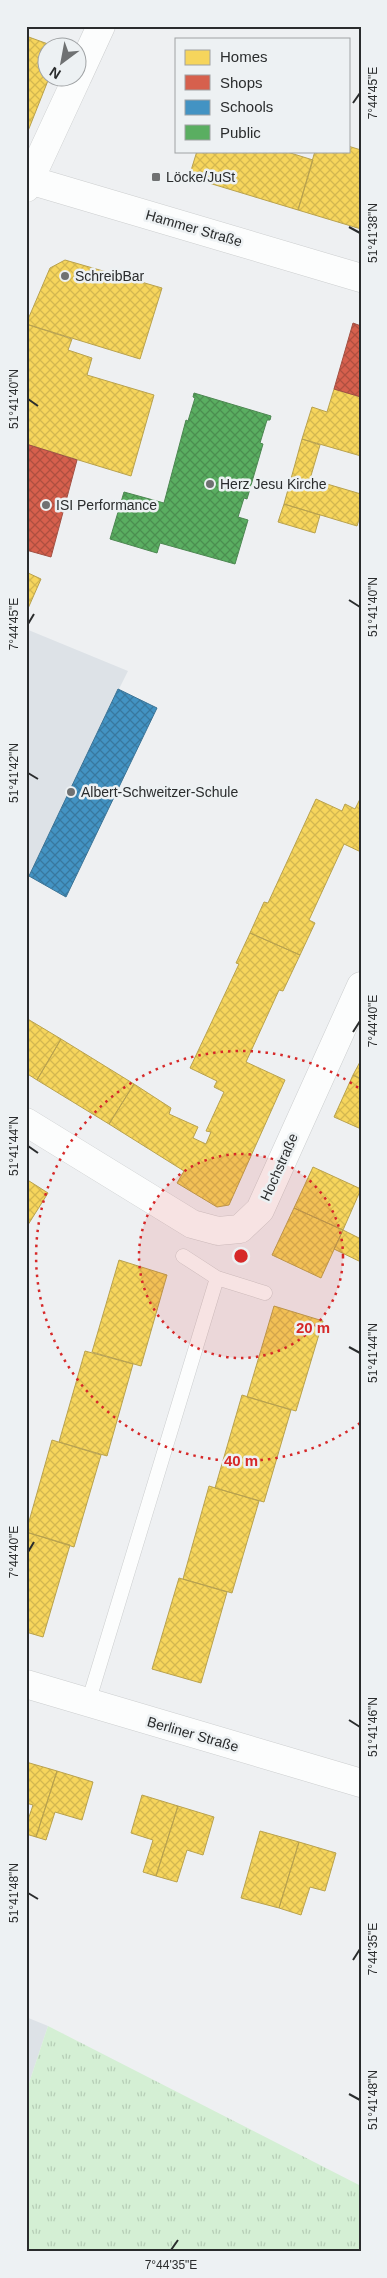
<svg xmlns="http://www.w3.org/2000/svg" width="387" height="2278" font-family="Helvetica,sans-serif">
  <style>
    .built { fill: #dde2e7 }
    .grass { fill: url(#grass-tufts) }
    .homes { fill: url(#homes-cross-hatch); stroke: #b9a24e }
    .shops { fill: url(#shops-cross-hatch); stroke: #a25043 }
    .schools { fill: url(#schools-cross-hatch); stroke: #3c7496 }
    .public { fill: url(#public-cross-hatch); stroke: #4c8751 }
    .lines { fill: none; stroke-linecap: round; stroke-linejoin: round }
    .lane-casing { stroke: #cccecf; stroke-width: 15 }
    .street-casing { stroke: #cccecf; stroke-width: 29 }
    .secondary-casing { stroke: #cccecf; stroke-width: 29 }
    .lane { stroke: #fcfdfd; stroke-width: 14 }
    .street { stroke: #fcfdfd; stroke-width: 28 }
    .secondary { stroke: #fcfdfd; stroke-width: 28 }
    .ticks { fill: none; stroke: #2a2c2d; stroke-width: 2 }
    .ring { fill: none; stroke: #d62828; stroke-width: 2.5; stroke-dasharray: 2.5 5 }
    .poi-dot { fill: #6f7172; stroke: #edf1f3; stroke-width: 2 }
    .labels { text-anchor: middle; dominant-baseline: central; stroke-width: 5; stroke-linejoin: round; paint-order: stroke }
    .poi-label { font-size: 14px; fill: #2a2c2d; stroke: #edf1f3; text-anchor: start }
    .street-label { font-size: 14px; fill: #2a2c2d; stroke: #edf1f3 }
    .centre { fill: #d62828; stroke: #edf1f3; stroke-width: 2.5 }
    .ring-label { font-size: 15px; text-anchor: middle; font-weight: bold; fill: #d62828; stroke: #edf1f3; stroke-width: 5; stroke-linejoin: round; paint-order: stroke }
    .neatline { fill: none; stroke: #2a2c2d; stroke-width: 2 }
    .ticks-label { font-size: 12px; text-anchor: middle; fill: #2a2c2d }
  </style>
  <defs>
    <pattern id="grass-tufts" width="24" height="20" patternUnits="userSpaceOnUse" patternTransform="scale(1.25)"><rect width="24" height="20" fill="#d4efd4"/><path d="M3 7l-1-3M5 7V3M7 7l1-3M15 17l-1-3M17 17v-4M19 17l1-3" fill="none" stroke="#b6cdb6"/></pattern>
    <pattern id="homes-cross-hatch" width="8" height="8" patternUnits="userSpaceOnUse" patternTransform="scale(1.25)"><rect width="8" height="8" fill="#f6d55c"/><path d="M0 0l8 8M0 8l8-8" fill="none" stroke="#d3b750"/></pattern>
    <pattern id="shops-cross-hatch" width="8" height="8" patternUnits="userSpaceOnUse" patternTransform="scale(1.25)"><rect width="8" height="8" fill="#d6604d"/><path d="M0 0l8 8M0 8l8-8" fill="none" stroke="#ae4f40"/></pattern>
    <pattern id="schools-cross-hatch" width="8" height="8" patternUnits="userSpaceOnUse" patternTransform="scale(1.25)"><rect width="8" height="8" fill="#4393c3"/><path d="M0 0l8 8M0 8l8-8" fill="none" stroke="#38789f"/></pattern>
    <pattern id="public-cross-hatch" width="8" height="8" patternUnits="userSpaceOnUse" patternTransform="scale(1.25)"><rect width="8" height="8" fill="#5aae61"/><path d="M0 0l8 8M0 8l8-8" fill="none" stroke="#4b8e50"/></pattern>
  </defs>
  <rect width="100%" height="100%" fill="#eef0f2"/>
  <path class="built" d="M 26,629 L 128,671 L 119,689 L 157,708 L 66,897 L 29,876 L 26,881 Z
    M 26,2017 L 48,2026 L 26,2092 Z"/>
  <path class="grass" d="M 48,2026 L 361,2186 L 361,2252 L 26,2252 L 26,2092 Z"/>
  <path class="homes" d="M 26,36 L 59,48 L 48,48 L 48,78 L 49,78 L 28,131 L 26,131 Z
    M 348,146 L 361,150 L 361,229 L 298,210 L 315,151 L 348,151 Z
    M 197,151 L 284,151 L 313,160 L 298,210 L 189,177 Z
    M 65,260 L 162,288 L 140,359 L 26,324 L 50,268 Z
    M 26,324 L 72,339 L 68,350 L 92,358 L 87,375 L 154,395 L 131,476 L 26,444 Z
    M 334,389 L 361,397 L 361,456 L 302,439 L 312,407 L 327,412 Z
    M 302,439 L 320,445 L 310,479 L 361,494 L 361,513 L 357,526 L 284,504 Z
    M 284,504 L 320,515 L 315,533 L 278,522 Z
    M 26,572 L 41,579 L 26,613 Z
    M 361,797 L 361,852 L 344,844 L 309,920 L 315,923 L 300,955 L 250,933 L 264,902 L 268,903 L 316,799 L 342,811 L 345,804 L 355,809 Z
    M 250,933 L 300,955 L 283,991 L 279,990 L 246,1062 L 285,1080 L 229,1205 L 217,1207 L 177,1183 L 184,1171 L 109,1124 L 134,1084 L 171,1108 L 169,1114 L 198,1127 L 193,1138 L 206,1144 L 211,1132 L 206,1131 L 224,1092 L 214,1087 L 217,1081 L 190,1068 L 239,964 L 236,963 Z
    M 26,1018 L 61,1039 L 37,1080 L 26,1073 Z
    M 61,1039 L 134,1084 L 109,1124 L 37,1080 Z
    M 361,1060 L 361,1079 L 353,1075 Z
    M 353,1075 L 361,1079 L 361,1129 L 334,1117 Z
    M 313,1167 L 361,1189 L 343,1230 L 294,1208 Z
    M 26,1179 L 48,1193 L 26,1228 Z
    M 294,1208 L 343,1230 L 321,1278 L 272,1255 Z
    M 343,1230 L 361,1239 L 361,1262 L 334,1249 Z
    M 119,1260 L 167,1275 L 141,1366 L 92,1352 Z
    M 274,1306 L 323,1321 L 296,1411 L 247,1397 Z
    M 85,1351 L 133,1364 L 107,1456 L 59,1442 Z
    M 242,1395 L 291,1410 L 264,1502 L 215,1488 Z
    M 52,1440 L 101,1455 L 74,1547 L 26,1532 Z
    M 209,1486 L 259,1501 L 232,1593 L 183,1579 Z
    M 26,1532 L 70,1545 L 43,1637 L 26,1632 Z
    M 179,1578 L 227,1592 L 201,1683 L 152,1669 Z
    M 26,1762 L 57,1771 L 36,1837 L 26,1834 L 26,1826 L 33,1805 L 26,1803 Z
    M 57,1771 L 93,1782 L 82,1820 L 55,1812 L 46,1840 L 36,1837 Z
    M 142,1795 L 178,1806 L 156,1876 L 143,1872 L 153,1840 L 131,1833 Z
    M 178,1806 L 214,1817 L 203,1855 L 187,1850 L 177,1882 L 156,1876 Z
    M 260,1831 L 299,1842 L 279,1908 L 241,1898 Z
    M 299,1842 L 336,1853 L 325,1891 L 310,1887 L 301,1915 L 279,1908 Z"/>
  <path class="shops" d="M 353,323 L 361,326 L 361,397 L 334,389 Z
    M 26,444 L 77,460 L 51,557 L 26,550 Z"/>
  <path class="schools" d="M 118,689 L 157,708 L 66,897 L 29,876 Z"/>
  <path class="public" d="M 194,393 L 271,416 L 270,420 L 267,420 L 260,443 L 263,444 L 247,499 L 244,498 L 238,517 L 248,520 L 235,564 L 160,543 L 157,553 L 110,539 L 124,492 L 164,503 L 186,420 L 188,421 L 195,398 L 193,397 Z"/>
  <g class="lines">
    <g class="lane-casing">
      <path id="lane" d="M 183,1256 L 217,1278 L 265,1293
        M 88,1703 L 217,1278"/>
    </g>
    <g class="street-casing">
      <path id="street" d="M 78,76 L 101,26
        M 26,188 L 77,78
        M 26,1122 L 192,1224 L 218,1231 L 240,1229 L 260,1210 L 361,986
        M 26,1684 L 361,1783"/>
    </g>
    <g class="secondary-casing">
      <path id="secondary" d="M 26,179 L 361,278"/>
    </g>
    <use href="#lane" class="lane"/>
    <use href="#street" class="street"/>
    <use href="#secondary" class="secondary"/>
  </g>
  <path class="ticks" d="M 353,103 L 360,93M 349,227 L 360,233M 28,399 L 38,406M 349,600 L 360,607M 28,624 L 34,614M 28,773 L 38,779M 353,1032 L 360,1021M 28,1146 L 38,1153M 349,1347 L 360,1353M 28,1552 L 34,1542M 349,1720 L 360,1727M 28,1893 L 38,1899M 353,1960 L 360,1949M 349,2094 L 360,2100M 171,2250 L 178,2240"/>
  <circle cx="241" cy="1256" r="102" fill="#d62828" fill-opacity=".12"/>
  <g class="ring">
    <circle cx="241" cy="1256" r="102"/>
    <path d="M360 1423A205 205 0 1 1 360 1089"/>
  </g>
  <g class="poi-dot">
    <rect x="151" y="172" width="10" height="10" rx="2.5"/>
    <circle cx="65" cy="276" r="5"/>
    <circle cx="210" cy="484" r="5"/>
    <circle cx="46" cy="505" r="5"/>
    <circle cx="71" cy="792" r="5"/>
  </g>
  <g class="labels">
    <g class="poi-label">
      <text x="166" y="177">Löcke/JuSt</text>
      <text x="75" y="276">SchreibBar</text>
      <text x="220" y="484">Herz Jesu Kirche</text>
      <text x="56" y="505">ISI Performance</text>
      <text x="81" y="792">Albert-Schweitzer-Schule</text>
    </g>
    <g class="street-label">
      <text transform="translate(194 228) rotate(16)">Hammer Straße</text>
      <text transform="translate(279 1167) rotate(-66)">Hochstraße</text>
      <text transform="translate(193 1734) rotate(16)">Berliner Straße</text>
    </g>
  </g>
  <circle cx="241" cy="1256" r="8" class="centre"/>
  <g class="ring-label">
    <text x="313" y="1333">20 m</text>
    <text x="241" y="1466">40 m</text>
  </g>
  <rect width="387" height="2278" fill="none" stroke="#edf1f3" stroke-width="55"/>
  <rect x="175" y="38" width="175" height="115" fill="#edf1f3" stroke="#9fa2a4"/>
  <rect x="185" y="50" width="25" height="15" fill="#f6d55c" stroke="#9fa2a4"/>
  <text x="220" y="62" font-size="15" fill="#2a2c2d">Homes</text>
  <rect x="185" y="75" width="25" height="15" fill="#d6604d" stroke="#9fa2a4"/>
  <text x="220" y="88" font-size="15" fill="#2a2c2d">Shops</text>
  <rect x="185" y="100" width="25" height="15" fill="#4393c3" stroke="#9fa2a4"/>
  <text x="220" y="112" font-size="15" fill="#2a2c2d">Schools</text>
  <rect x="185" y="125" width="25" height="15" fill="#5aae61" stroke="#9fa2a4"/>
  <text x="220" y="138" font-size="15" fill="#2a2c2d">Public</text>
  <g transform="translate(62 62) rotate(212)"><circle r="24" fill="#edf1f3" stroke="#9fa2a4"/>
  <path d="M0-4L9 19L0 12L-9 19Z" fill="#6f7172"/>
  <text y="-8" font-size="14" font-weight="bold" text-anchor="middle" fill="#2a2c2d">N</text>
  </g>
  <rect x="28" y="28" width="332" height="2222" class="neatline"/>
  <g class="ticks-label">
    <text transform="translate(373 93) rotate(-90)" y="4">7°44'45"E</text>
    <text transform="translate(373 233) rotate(-90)" y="4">51°41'38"N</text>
    <text transform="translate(14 399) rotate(-90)" y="4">51°41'40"N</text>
    <text transform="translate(373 607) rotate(-90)" y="4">51°41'40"N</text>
    <text transform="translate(14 624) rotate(-90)" y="4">7°44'45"E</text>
    <text transform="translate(14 773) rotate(-90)" y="4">51°41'42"N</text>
    <text transform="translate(373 1021) rotate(-90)" y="4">7°44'40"E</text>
    <text transform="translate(14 1146) rotate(-90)" y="4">51°41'44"N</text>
    <text transform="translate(373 1353) rotate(-90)" y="4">51°41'44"N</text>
    <text transform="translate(14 1552) rotate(-90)" y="4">7°44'40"E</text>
    <text transform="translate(373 1727) rotate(-90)" y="4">51°41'46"N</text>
    <text transform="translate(14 1893) rotate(-90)" y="4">51°41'48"N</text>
    <text transform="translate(373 1949) rotate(-90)" y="4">7°44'35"E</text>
    <text transform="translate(373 2100) rotate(-90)" y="4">51°41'48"N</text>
    <text x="171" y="2269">7°44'35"E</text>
  </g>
</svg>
